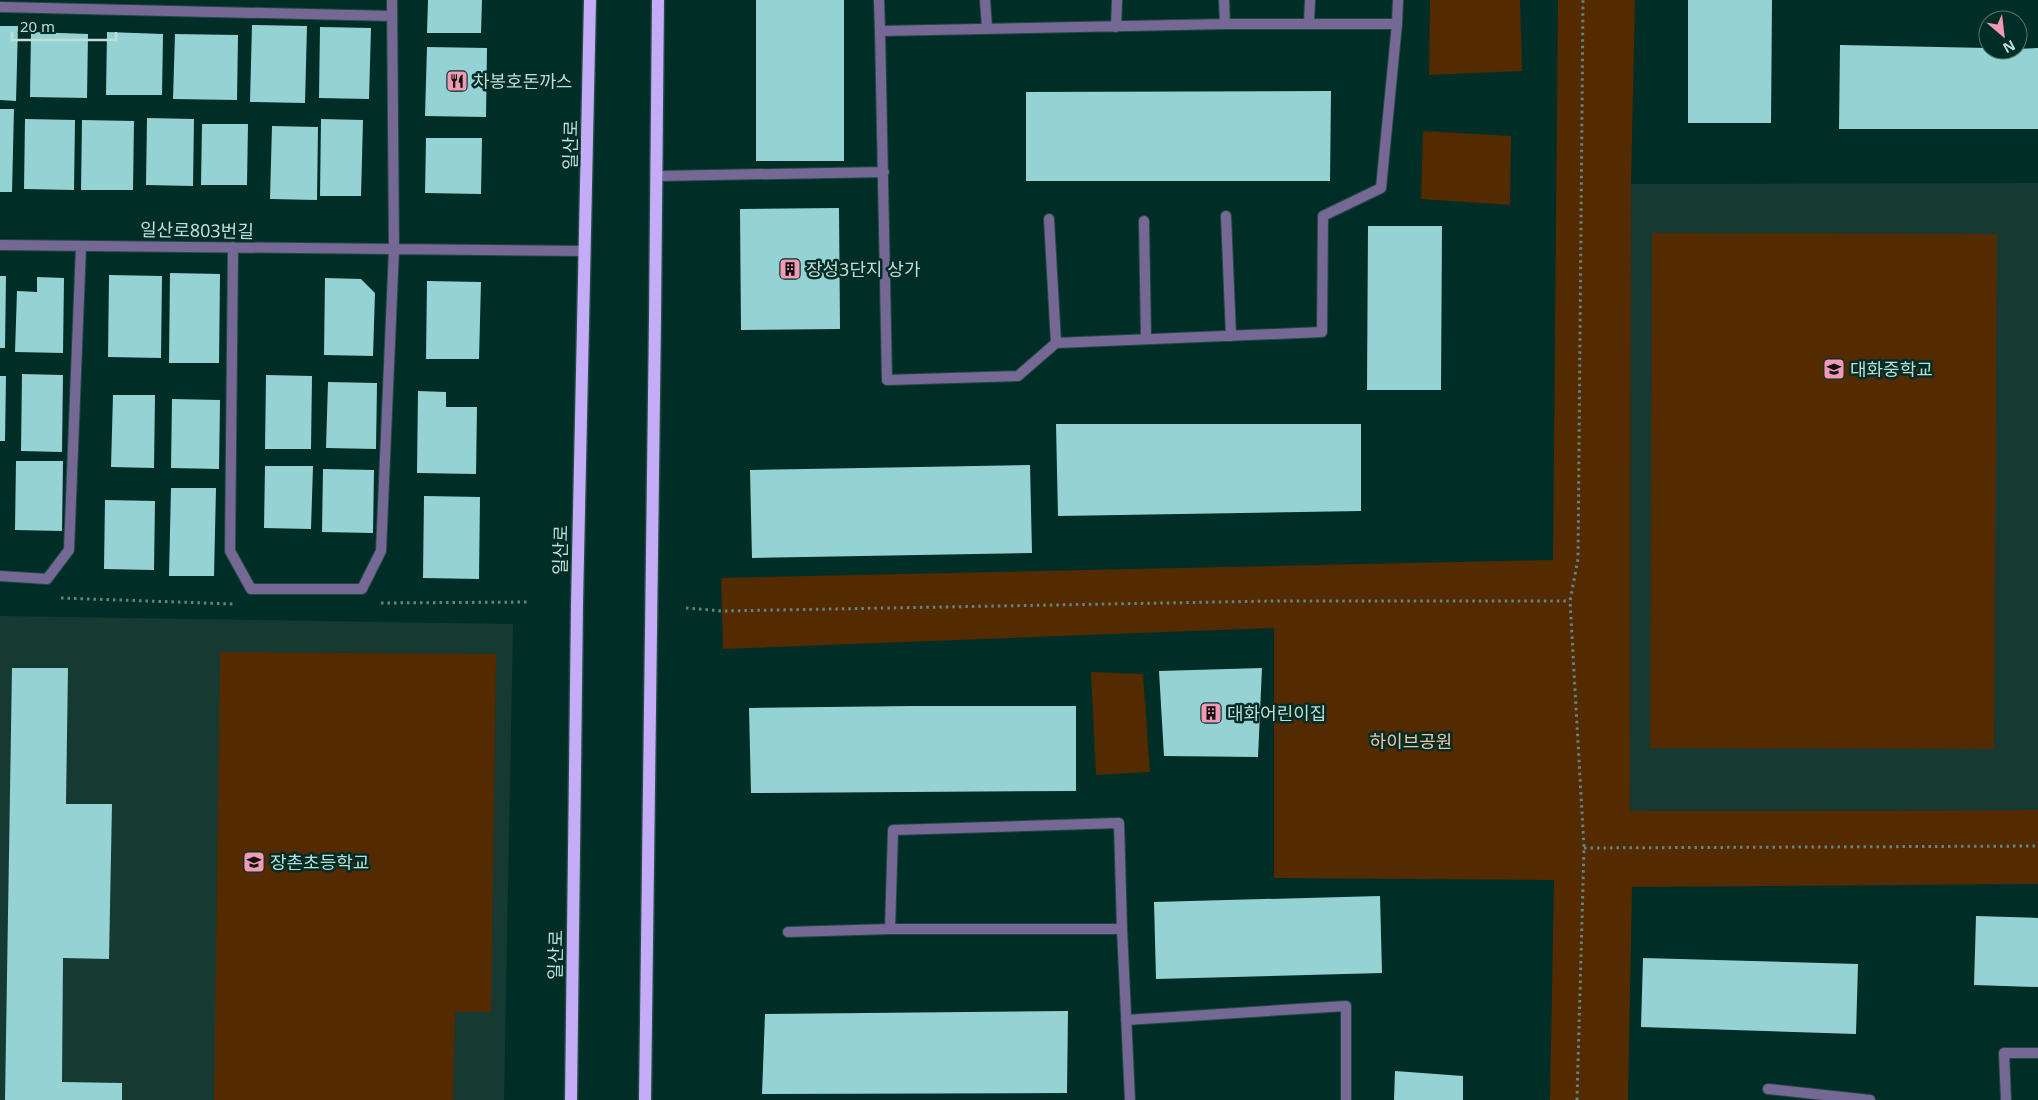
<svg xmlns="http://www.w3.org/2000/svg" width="2038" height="1100" font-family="'Noto Sans','Noto Sans KR',sans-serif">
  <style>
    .built { fill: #163932 }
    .green { fill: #542a00 }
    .building { fill: #95d2d4 }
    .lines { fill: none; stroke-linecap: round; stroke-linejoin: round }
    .service-casing { stroke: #1f4a43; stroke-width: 12 }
    .minor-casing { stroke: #1f4a43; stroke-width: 12 }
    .primary-casing { stroke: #1f4a43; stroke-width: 15 }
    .path { stroke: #61867f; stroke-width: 3; stroke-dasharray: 2.5 4; stroke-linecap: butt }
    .service { stroke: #766895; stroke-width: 10 }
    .minor { stroke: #766895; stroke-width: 10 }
    .primary { stroke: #c4acf7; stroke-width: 12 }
    .labels { text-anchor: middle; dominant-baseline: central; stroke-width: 5; stroke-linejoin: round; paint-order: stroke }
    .poi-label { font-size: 18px; fill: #c1ddd6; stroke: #002e27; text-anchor: start }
    .street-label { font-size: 18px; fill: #c1ddd6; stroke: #002e27 }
    .park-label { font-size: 18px; fill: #f7c5a0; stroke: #002e27 }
  </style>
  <rect width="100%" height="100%" fill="#002e27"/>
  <path class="built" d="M 2038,183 L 2038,810 L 1630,811 L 1631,184 Z
    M 0,616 L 513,624 L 504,1100 L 0,1100 Z"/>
  <path class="green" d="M 1430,0 L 1520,0 L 1522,71 L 1429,75 Z
    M 1558,0 L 1635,0 L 1631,184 L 1630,811 L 2038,810 L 2038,884 L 1632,887 L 1628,1100 L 1550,1100 L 1554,880 L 1274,878 L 1274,628 L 723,649 L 721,578 L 1553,560 Z
    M 1423,131 L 1511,136 L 1510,205 L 1421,199 Z
    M 1652,233 L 1997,234 L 1994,749 L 1650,748 Z
    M 220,652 L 496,654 L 491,1012 L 455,1012 L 453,1100 L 214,1100 Z
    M 1091,672 L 1143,674 L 1150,772 L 1096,775 Z"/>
  <path class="building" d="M 428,0 L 482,0 L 481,33 L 427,33 Z
    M 756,0 L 844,0 L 844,161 L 756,161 Z
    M 1688,0 L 1772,0 L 1771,123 L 1688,123 Z
    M 252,25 L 307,26 L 305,103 L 250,102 Z
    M 0,26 L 18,26 L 16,101 L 0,100 Z
    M 320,27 L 371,28 L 369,99 L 319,98 Z
    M 31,32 L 88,34 L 87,98 L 30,97 Z
    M 107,32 L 163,34 L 162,95 L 106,95 Z
    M 175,34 L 238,35 L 237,100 L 173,99 Z
    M 1840,45 L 1988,48 L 1988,50 L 2038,48 L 2038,129 L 1839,129 Z
    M 427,47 L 487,48 L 486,117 L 425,116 Z
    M 1331,91 L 1330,181 L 1026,181 L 1026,92 Z
    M 0,109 L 14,109 L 12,192 L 0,192 Z
    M 147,118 L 194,119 L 193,186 L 146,185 Z
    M 25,119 L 75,120 L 74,190 L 24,189 Z
    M 321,119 L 363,120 L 361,196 L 320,196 Z
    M 82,120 L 134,121 L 133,190 L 81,190 Z
    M 202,124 L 248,124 L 247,185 L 201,185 Z
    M 272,126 L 318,127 L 317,200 L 270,199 Z
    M 426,138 L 482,138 L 481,194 L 425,193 Z
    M 839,208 L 840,329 L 741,330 L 740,209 Z
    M 1368,226 L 1442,226 L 1441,390 L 1367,390 Z
    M 170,273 L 220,274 L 219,363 L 169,363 Z
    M 109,275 L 162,276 L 161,358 L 108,357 Z
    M 0,276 L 6,276 L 5,348 L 0,348 Z
    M 37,277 L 64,278 L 63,353 L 15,352 L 17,291 L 37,292 Z
    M 325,278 L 361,279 L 375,293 L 373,356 L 324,355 Z
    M 427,281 L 481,282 L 479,359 L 426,359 Z
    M 22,374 L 63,375 L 62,452 L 21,451 Z
    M 266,375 L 312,376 L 311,449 L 265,449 Z
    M 0,376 L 6,376 L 5,441 L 0,441 Z
    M 328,382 L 377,383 L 376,449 L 326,448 Z
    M 418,391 L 446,392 L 446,407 L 477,407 L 476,474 L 417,473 Z
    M 113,395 L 155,395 L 154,468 L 111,467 Z
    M 172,399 L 220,400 L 219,469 L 171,468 Z
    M 1056,424 L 1361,424 L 1361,511 L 1058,516 Z
    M 16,461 L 63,461 L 62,531 L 15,530 Z
    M 1030,465 L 1032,553 L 752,558 L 750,470 Z
    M 265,466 L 313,466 L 311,529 L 264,528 Z
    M 323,469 L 374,470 L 373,533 L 322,532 Z
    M 171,488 L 216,488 L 214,576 L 169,576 Z
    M 424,496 L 480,497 L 479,579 L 423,578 Z
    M 105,500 L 155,501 L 154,570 L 104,569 Z
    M 12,668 L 68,668 L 66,804 L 112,804 L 109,959 L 63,958 L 62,1082 L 122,1083 L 122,1100 L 5,1100 Z
    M 1262,668 L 1258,757 L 1164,756 L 1159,671 Z
    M 912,706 L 1076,706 L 1076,791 L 751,793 L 749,708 Z
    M 1380,896 L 1382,973 L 1156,979 L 1154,902 Z
    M 1976,916 L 2038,918 L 2038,987 L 1974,985 Z
    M 1643,958 L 1858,964 L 1856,1034 L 1641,1027 Z
    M 1068,1011 L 1067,1093 L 762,1094 L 765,1014 Z
    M 1395,1071 L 1463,1076 L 1463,1100 L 1394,1100 Z"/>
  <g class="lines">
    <g class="service-casing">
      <path id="service" d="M 879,0 L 880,31
        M 985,0 L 987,28
        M 1224,0 L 1225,24
        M 1225,24 L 1397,24 L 1381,188 L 1323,216 L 1322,332 L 1056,343 L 1018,376 L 887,380 L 880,31 Z
        M 1309,24 L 1310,0
        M 1397,24 L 1398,0
        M 1116,27 L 1117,0
        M 658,176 L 884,172
        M 1226,216 L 1231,336
        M 1049,219 L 1056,343
        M 1144,221 L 1146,339
        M 890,929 L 893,830 L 1119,823 L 1122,929 L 1130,1100
        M 788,932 L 890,929 L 1122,929
        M 1126,1020 L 1346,1006 L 1346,1100
        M 1768,1089 L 1870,1100
        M 2006,1100 L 2004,1053 L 2038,1053"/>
    </g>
    <g class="minor-casing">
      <path id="minor" d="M 0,7 L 392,16
        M 0,245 L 585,251
        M 233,247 L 230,551 L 251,589 L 362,589 L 381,551 L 394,249 L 392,0
        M 0,576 L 47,579 L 69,550 L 81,246"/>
    </g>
    <g class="primary-casing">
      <path id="primary" d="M 571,1100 L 577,604 L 590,0
        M 645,1100 L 655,318 L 658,0"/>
    </g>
    <path class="path" d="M 61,598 L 234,604
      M 381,603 L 530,602
      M 686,608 L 722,611 L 1273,601 L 1570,601
      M 1584,848 L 2038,846
      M 1577,1100 L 1584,848 L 1570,601 L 1578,559 L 1583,0"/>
    <use href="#service" class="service"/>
    <use href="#minor" class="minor"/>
    <use href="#primary" class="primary"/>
  </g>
  <defs>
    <g id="restaurant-square" transform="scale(1.125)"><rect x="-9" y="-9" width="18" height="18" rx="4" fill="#f09ab6" stroke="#002e27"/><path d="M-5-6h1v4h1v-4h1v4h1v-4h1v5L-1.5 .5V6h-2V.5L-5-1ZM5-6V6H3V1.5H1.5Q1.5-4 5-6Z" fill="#111"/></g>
    <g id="building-square" transform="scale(1.125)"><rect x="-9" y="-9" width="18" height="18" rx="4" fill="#f09ab6" stroke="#002e27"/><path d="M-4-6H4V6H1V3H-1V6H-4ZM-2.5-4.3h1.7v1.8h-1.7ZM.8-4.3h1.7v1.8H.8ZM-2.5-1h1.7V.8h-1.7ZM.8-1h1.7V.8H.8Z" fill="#111"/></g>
    <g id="school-square" transform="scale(1.125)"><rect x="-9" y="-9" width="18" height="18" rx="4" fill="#f09ab6" stroke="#002e27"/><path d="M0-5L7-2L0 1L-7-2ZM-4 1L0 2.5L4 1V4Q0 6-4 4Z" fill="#111"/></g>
  </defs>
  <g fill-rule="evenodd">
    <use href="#restaurant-square" x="457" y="81"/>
    <use href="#building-square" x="790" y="269"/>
    <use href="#school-square" x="1834" y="369"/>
    <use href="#building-square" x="1211" y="713"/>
    <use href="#school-square" x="254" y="862"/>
  </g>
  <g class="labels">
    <g class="poi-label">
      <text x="473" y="81">차봉호돈까스</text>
      <text x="806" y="269">장성3단지 상가</text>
      <text x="1850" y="369">대화중학교</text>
      <text x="1227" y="713">대화어린이집</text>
      <text x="270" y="862">장촌초등학교</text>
    </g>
    <g class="street-label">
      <text transform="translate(570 145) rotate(-89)">일산로</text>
      <text transform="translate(197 230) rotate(1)">일산로803번길</text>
      <text transform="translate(560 550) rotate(-89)">일산로</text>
      <text transform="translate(555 955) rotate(-89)">일산로</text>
    </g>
    <g class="park-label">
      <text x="1411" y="741">하이브공원</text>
    </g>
  </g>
  <g transform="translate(2003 35) rotate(152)"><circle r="24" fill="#002e27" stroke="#4d746d"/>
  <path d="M0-4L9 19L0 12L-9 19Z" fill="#f09ab6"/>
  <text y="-8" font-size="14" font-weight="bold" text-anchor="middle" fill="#c1ddd6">N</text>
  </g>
  <path d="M12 32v8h104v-8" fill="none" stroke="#c1ddd6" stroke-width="2.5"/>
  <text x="20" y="32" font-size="15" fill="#c1ddd6" stroke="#002e27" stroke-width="4" paint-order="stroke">20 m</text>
</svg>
